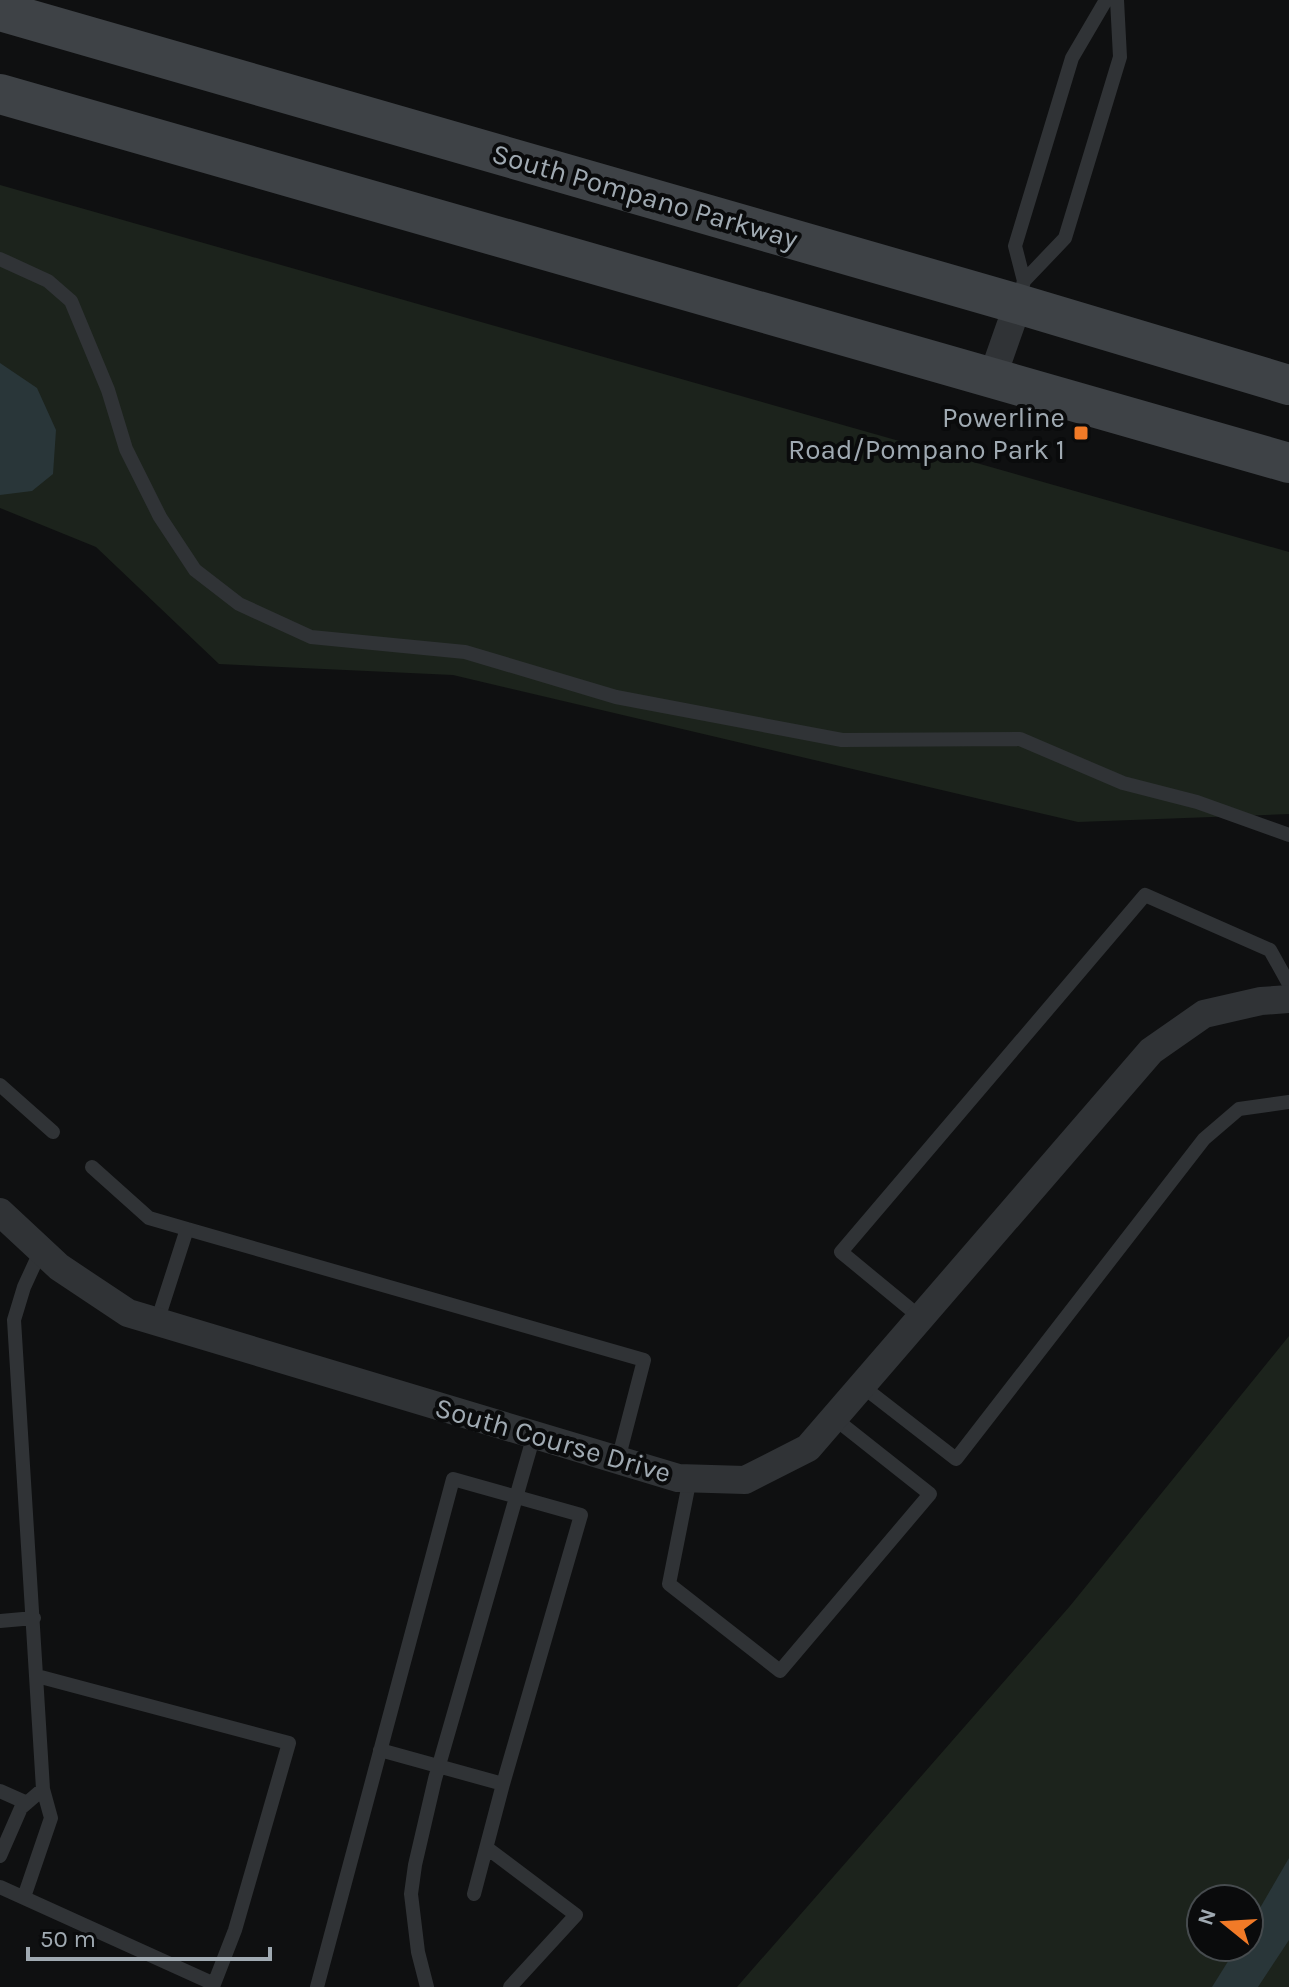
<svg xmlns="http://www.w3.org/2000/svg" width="1289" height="1987" font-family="Karla,sans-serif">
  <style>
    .green { fill: #1c231c; fill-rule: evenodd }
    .water { fill: #293639 }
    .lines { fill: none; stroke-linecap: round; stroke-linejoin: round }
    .lane { stroke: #303336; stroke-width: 14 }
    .street { stroke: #303336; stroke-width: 28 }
    .secondary { stroke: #3e4246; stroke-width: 40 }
    .poi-dot { fill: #f17a27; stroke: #0a0b0c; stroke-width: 3 }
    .labels { text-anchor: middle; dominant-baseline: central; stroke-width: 8; stroke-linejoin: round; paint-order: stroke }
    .street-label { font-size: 28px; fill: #a0aab2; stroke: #0a0b0c }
    .poi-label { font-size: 28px; fill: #a0aab2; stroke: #0a0b0c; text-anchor: end }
  </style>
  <rect width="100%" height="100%" fill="#0f1011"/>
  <path class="green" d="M 0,185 L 1289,552 L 1289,814 L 1078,822 L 453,675 L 219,664 L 96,547 L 0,508 Z
    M 1289,1336 L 1289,1987 L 737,1987 L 1070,1606 ZM 1201,1899 L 1249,1899 L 1249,1947 L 1201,1947 Z"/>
  <path class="water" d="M 0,363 L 37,388 L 56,430 L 53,474 L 32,491 L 0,495 Z
    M 1289,1858 L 1289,1940 L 1258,1987 L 1212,1987 L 1237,1947 L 1249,1947 L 1249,1927 Z"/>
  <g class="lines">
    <path class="lane" d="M 0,259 L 48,281 L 71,301 L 108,390 L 126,449 L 160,517 L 195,570 L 239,604 L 311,637 L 465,652 L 616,697 L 842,740 L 1020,739 L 1123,783 L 1197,802 L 1289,835
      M 1024,281 L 1015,246 L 1072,58 L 1106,0
      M 1018,302 L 1024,281 L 1065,238 L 1120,57 L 1117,0
      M 0,1085 L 53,1132
      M 92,1167 L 149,1218 L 187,1229
      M 921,1318 L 841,1252 L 1145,895 L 1270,950 L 1289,984
      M 157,1322 L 187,1229 L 644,1360 L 618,1460
      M 862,1386 L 956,1459 L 1204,1139 L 1239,1109 L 1289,1102
      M 690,1478 L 669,1584 L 780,1671 L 930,1494 L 834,1418
      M 0,1621 L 34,1618
      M 380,1750 L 503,1784
      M 0,1791 L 27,1803
      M 487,1848 L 576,1915 L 510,1987
      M 0,1856 L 21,1808 L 43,1789
      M 0,1887 L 214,1984 L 235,1930 L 289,1743 L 37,1676
      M 24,1897 L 51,1818 L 43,1789 L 14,1320 L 24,1287 L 41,1250
      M 317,1987 L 453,1479 L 581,1515 L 503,1784 L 474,1894
      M 427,1987 L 418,1952 L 411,1894 L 415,1865 L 435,1779 L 534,1435"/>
    <path class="street" d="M 992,378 L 1018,304
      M 0,1212 L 59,1267 L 128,1313 L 678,1478 L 745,1480 L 808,1448 L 1151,1051 L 1204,1014 L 1261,1001 L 1289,999"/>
    <path class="secondary" d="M 0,11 L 1018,304 L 1289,385
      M 0,94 L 1289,463"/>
  </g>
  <rect class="poi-dot" x="1073" y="425" width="16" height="16" rx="4"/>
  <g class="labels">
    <g class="street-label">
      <text transform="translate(645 196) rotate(16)">South Pompano Parkway</text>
      <text transform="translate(553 1440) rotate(16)">South Course Drive</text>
    </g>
    <g class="poi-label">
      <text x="1065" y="417">Powerline<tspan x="1065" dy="32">Road/Pompano Park 1</tspan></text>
    </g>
  </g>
  <g transform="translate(1225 1923) rotate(288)"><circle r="38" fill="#0a0b0c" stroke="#464b4e" stroke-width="2"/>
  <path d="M0-6L14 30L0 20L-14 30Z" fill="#f17a27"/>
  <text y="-12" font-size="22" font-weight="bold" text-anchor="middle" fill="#a0aab2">N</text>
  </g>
  <path d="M28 1947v12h242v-12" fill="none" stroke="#a0aab2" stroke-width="4"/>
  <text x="40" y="1947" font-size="24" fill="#a0aab2" stroke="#0a0b0c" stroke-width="6" paint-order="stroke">50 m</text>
</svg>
